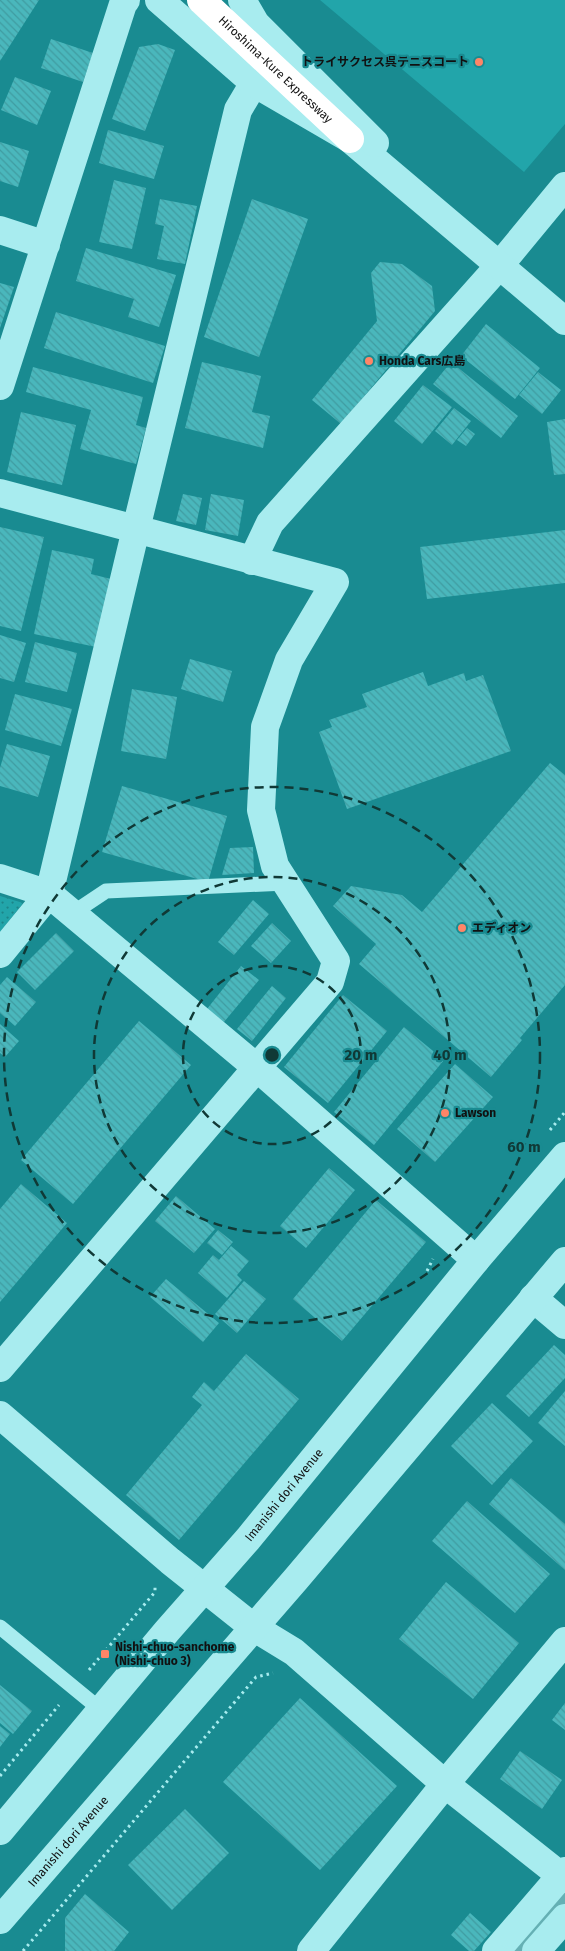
<svg xmlns="http://www.w3.org/2000/svg" width="565" height="1951" font-family="'Fira Sans','Noto Sans JP',sans-serif">
  <style>
    .park { fill: url(#park-dots) }
    .garden { fill: #22a5aa }
    .lines { fill: none; stroke-linecap: round; stroke-linejoin: round }
    .river { stroke: #65b0b4; stroke-width: 54 }
    .building { fill: url(#building-back-hatch) }
    .path { stroke: #a8ecef; stroke-width: 3; stroke-dasharray: 2.5 4; stroke-linecap: butt }
    .service { stroke: #a8ecef; stroke-width: 15 }
    .minor { stroke: #a8ecef; stroke-width: 28 }
    .tertiary { stroke: #a8ecef; stroke-width: 28 }
    .motorway { stroke: #fff; stroke-width: 28 }
    .ring { fill: none; stroke: #103936; stroke-width: 2.5; stroke-dasharray: 9 6 }
    .poi-dot { fill: #ff8567; stroke: #198b91; stroke-width: 2 }
    .labels { text-anchor: middle; dominant-baseline: central; stroke-width: 4.5; stroke-linejoin: round; paint-order: stroke }
    .poi-label { font-size: 12px; font-weight: bold; fill: #111; stroke: #198b91; text-anchor: start }
    .street-label { font-size: 12px; fill: #111; stroke: #198b91 }
    .centre { fill: #103936; stroke: #198b91; stroke-width: 2.5 }
    .ring-label { font-size: 15px; text-anchor: middle; font-weight: bold; fill: #103936; stroke: #198b91; stroke-width: 4.5; stroke-linejoin: round; paint-order: stroke }
  </style>
  <defs>
    <pattern id="park-dots" width="8" height="8" patternUnits="userSpaceOnUse" patternTransform="scale(1.25)"><rect width="8" height="8" fill="#22a5aa"/><path d="M2 2h.1M6 6h.1" fill="none" stroke="#1c8589" stroke-width="1.8" stroke-linecap="round"/></pattern>
    <pattern id="building-back-hatch" width="6" height="6" patternUnits="userSpaceOnUse" patternTransform="scale(1.25)"><rect width="6" height="6" fill="#4ab7bc"/><path d="M-1 5l2 2M0 0l6 6M5-1l2 2" fill="none" stroke="#409ca1"/></pattern>
  </defs>
  <rect width="100%" height="100%" fill="#198b91"/>
  <path class="park" d="M 0,896 L 23,903 L 0,932 Z"/>
  <path class="garden" d="M 320,0 L 565,0 L 565,124 L 524,172 Z"/>
  <g class="lines">
    <path class="river" d="M 515,1951 L 556,1903"/>
  </g>
  <path class="building" d="M 0,0 L 39,0 L 0,61 Z
    M 51,39 L 93,53 L 83,82 L 41,68 Z
    M 158,44 L 175,50 L 145,131 L 112,119 L 139,47 Z
    M 15,77 L 51,91 L 37,125 L 1,110 Z
    M 108,130 L 164,146 L 154,179 L 99,163 Z
    M 0,142 L 29,151 L 18,187 L 0,181 Z
    M 114,180 L 146,188 L 132,249 L 99,242 Z
    M 160,199 L 197,206 L 185,264 L 157,259 L 164,226 L 155,224 Z
    M 252,199 L 308,219 L 259,357 L 204,337 Z
    M 86,248 L 176,275 L 159,327 L 128,317 L 134,299 L 76,281 Z
    M 380,262 L 402,264 L 432,286 L 435,311 L 341,424 L 312,400 L 377,321 L 371,273 Z
    M 0,283 L 14,287 L 0,328 Z
    M 56,312 L 165,346 L 153,383 L 44,348 Z
    M 486,324 L 540,368 L 515,399 L 461,356 Z
    M 202,362 L 261,376 L 252,412 L 270,416 L 263,448 L 185,428 Z
    M 451,362 L 518,416 L 501,438 L 433,384 Z
    M 33,367 L 143,397 L 136,425 L 146,428 L 136,464 L 80,449 L 91,410 L 26,392 Z
    M 538,372 L 561,390 L 542,414 L 519,395 Z
    M 423,385 L 452,407 L 422,444 L 394,421 Z
    M 454,408 L 471,421 L 452,445 L 435,431 Z
    M 21,412 L 76,425 L 62,485 L 7,472 Z
    M 565,419 L 565,474 L 554,475 L 547,422 Z
    M 467,428 L 475,434 L 466,446 L 457,440 Z
    M 183,494 L 202,498 L 196,525 L 176,521 Z
    M 211,494 L 244,500 L 238,536 L 205,530 Z
    M 0,527 L 44,537 L 21,631 L 0,626 Z
    M 565,530 L 565,583 L 427,599 L 420,547 Z
    M 52,550 L 94,559 L 91,574 L 111,579 L 96,647 L 34,634 Z
    M 0,635 L 26,643 L 14,682 L 0,678 Z
    M 35,642 L 77,653 L 67,692 L 25,682 Z
    M 190,659 L 232,671 L 223,702 L 181,689 Z
    M 423,672 L 428,686 L 464,673 L 466,681 L 483,675 L 511,751 L 347,809 L 319,732 L 332,727 L 329,720 L 367,707 L 362,694 Z
    M 132,689 L 177,697 L 166,759 L 121,751 Z
    M 15,694 L 72,709 L 61,746 L 5,730 Z
    M 7,744 L 50,756 L 38,797 L 0,786 L 0,768 Z
    M 550,763 L 565,775 L 565,985 L 520,1038 L 522,1040 L 491,1077 L 359,964 L 376,944 L 333,906 L 351,886 L 402,895 L 422,912 Z
    M 122,786 L 227,816 L 208,882 L 102,852 Z
    M 253,847 L 254,873 L 222,875 L 230,848 Z
    M 253,900 L 269,914 L 234,955 L 218,942 Z
    M 272,923 L 291,941 L 271,963 L 251,946 Z
    M 56,933 L 74,951 L 35,990 L 17,972 Z
    M 241,966 L 259,980 L 224,1022 L 207,1009 Z
    M 7,977 L 36,1002 L 15,1026 L 0,1013 L 0,985 Z
    M 272,986 L 286,998 L 252,1041 L 237,1029 Z
    M 343,995 L 387,1031 L 328,1103 L 284,1067 Z
    M 139,1021 L 191,1065 L 73,1204 L 21,1160 Z
    M 0,1024 L 19,1041 L 5,1057 L 0,1053 Z
    M 404,1027 L 444,1060 L 374,1145 L 334,1112 Z
    M 455,1064 L 493,1097 L 435,1162 L 397,1129 Z
    M 329,1168 L 355,1190 L 306,1248 L 280,1226 Z
    M 21,1184 L 67,1223 L 0,1302 L 0,1209 Z
    M 176,1196 L 215,1229 L 194,1253 L 155,1221 Z
    M 376,1200 L 426,1242 L 342,1341 L 293,1299 Z
    M 218,1230 L 233,1242 L 222,1255 L 207,1243 Z
    M 231,1246 L 249,1261 L 237,1275 L 242,1280 L 227,1298 L 198,1273 L 213,1255 L 219,1260 Z
    M 166,1279 L 219,1323 L 203,1342 L 150,1297 Z
    M 244,1281 L 266,1299 L 237,1333 L 215,1314 Z
    M 554,1345 L 565,1355 L 565,1378 L 529,1417 L 506,1396 Z
    M 246,1354 L 299,1399 L 179,1540 L 126,1495 L 202,1405 L 192,1397 L 204,1382 L 214,1391 Z
    M 565,1391 L 565,1446 L 538,1423 Z
    M 492,1403 L 533,1441 L 492,1485 L 451,1446 Z
    M 511,1478 L 565,1524 L 565,1570 L 489,1504 Z
    M 467,1501 L 550,1574 L 515,1613 L 432,1541 Z
    M 446,1582 L 519,1643 L 473,1699 L 399,1639 Z
    M 0,1685 L 32,1711 L 13,1734 L 0,1723 Z
    M 300,1698 L 397,1786 L 320,1870 L 223,1782 Z
    M 565,1703 L 565,1730 L 552,1720 Z
    M 0,1726 L 10,1734 L 0,1747 Z
    M 520,1751 L 562,1780 L 542,1809 L 500,1779 Z
    M 185,1809 L 229,1853 L 172,1910 L 128,1865 Z
    M 85,1894 L 129,1932 L 114,1951 L 65,1951 L 65,1918 Z
    M 470,1913 L 491,1932 L 474,1951 L 469,1951 L 451,1935 Z"/>
  <g class="lines">
    <path class="path" d="M 550,1130 L 565,1112
      M 427,1271 L 433,1259
      M 89,1670 L 155,1592 L 155,1586
      M 0,1776 L 59,1705
      M 23,1951 L 256,1677 L 273,1673"/>
    <path class="service" d="M 73,913 L 106,891 L 286,883
      M 0,1627 L 101,1710"/>
    <path class="minor" d="M 0,230 L 46,245
      M 0,386 L 123,4 L 126,0
      M 0,493 L 335,582 L 289,660 L 265,727 L 261,810 L 275,866 L 336,961 L 330,982 L 0,1368
      M 252,561 L 270,523 L 499,266 L 565,186
      M 0,878 L 49,894 L 256,1067 L 476,1260
      M 0,954 L 49,894 L 136,529 L 238,110 L 254,83
      M 533,1298 L 565,1325
      M 0,1415 L 170,1561 L 253,1627 L 294,1652 L 445,1784 L 565,1879
      M 311,1951 L 445,1784 L 565,1641
      M 496,1951 L 565,1871
      M 536,1951 L 565,1918"/>
    <g class="tertiary">
      <path d="M 159,0 L 254,83 L 350,139 L 565,321"/>
      <path d="M 242,0 L 256,24 L 375,143"/>
      <path id="s1" d="M 0,1831 L 167,1631 L 248,1539 L 476,1260 L 565,1156"/>
      <path id="s2" d="M 0,1920 L 296,1579 L 565,1261"/>
    </g>
    <path class="motorway" id="s3" d="M 201,0 L 350,139"/>
  </g>
  <g class="ring">
    <circle cx="272" cy="1055" r="89"/>
    <circle cx="272" cy="1055" r="178"/>
    <circle cx="272" cy="1055" r="268"/>
  </g>
  <g class="poi-dot">
    <circle cx="479" cy="62" r="5"/>
    <circle cx="369" cy="361" r="5"/>
    <circle cx="462" cy="928" r="5"/>
    <circle cx="445" cy="1113" r="5"/>
    <rect x="100" y="1649" width="10" height="10" rx="2.5"/>
  </g>
  <g class="labels">
    <g class="poi-label">
      <text x="469" y="62" text-anchor="end">トライサクセス呉テニスコート</text>
      <text x="379" y="361">Honda Cars広島</text>
      <text x="472" y="928">エディオン</text>
      <text x="455" y="1113">Lawson</text>
      <text x="115" y="1647">Nishi-chuo-sanchome<tspan x="115" dy="14">(Nishi-chuo 3)</tspan></text>
    </g>
    <g class="street-label">
      <text stroke="none"><textPath href="#s3" startOffset="102">Hiroshima-Kure Expressway</textPath></text>
      <text stroke="none"><textPath href="#s1" startOffset="440">Imanishi dori Avenue</textPath></text>
      <text stroke="none"><textPath href="#s2" startOffset="104">Imanishi dori Avenue</textPath></text>
    </g>
  </g>
  <circle cx="272" cy="1055" r="8" class="centre"/>
  <g class="ring-label">
    <text x="361" y="1060">20 m</text>
    <text x="450" y="1060">40 m</text>
    <text x="524" y="1152">60 m</text>
  </g>
</svg>
